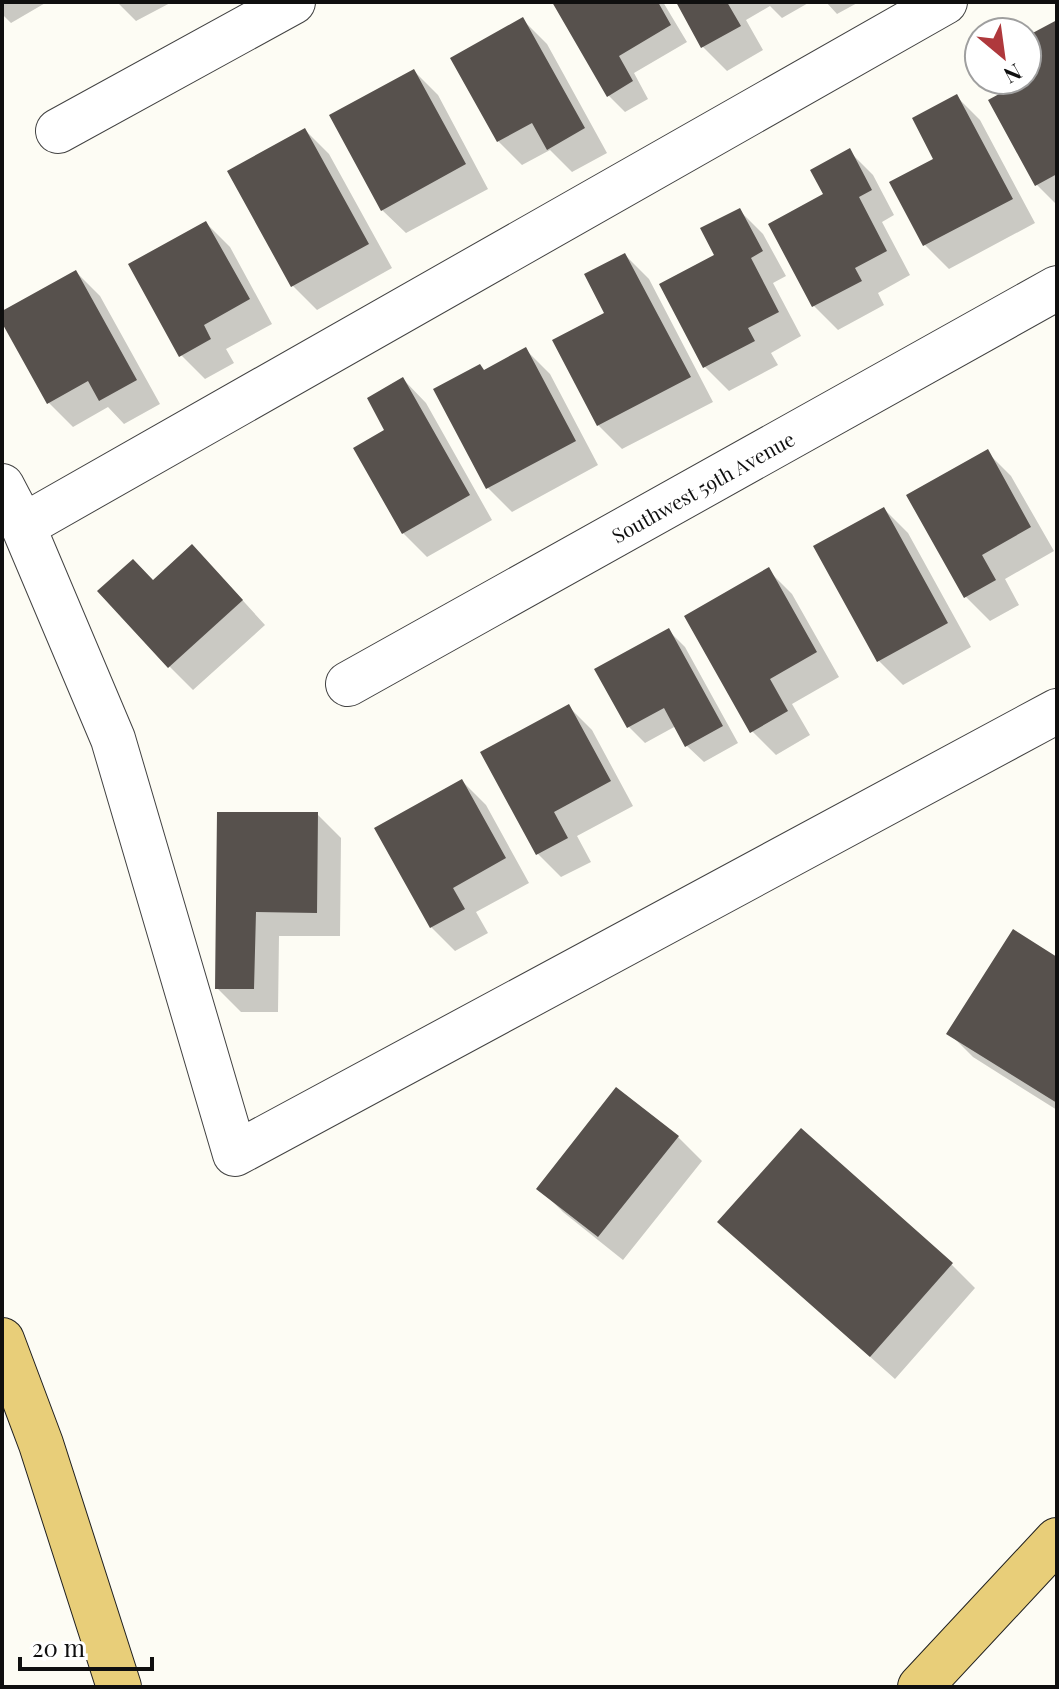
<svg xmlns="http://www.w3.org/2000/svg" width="1059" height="1689" font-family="'Playfair Display',serif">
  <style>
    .shadow { fill: #0003 }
    .building { fill: #57514d }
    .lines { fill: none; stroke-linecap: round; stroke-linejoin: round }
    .minor-casing { stroke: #424242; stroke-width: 46 }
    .major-casing { stroke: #202020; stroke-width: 46 }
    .minor { stroke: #fff; stroke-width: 44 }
    .major { stroke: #e8ce79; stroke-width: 44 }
    .labels { text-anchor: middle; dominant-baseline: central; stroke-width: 8; stroke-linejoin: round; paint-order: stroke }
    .street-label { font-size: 20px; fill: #0f0f0f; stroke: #fff }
  </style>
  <rect width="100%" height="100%" fill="#fdfcf4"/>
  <path class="shadow" d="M 2,2 L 47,2 L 11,23 L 2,14 Z
    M 117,2 L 172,2 L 136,21 Z
    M 557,2 L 663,2 L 687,42 L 634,73 L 648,99 L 625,112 L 609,96 Z
    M 678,2 L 810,2 L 782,18 L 770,6 L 746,20 L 763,50 L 727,71 L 703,47 Z
    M 826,2 L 859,2 L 837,14 Z
    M 523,20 L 547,44 L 607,153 L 572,172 L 550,150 L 522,165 L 498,141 Z
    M 1057,22 L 1057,205 L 1036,184 L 1039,75 L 1027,52 L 1027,38 Z
    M 414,71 L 438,95 L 488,189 L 406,233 L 382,210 Z
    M 956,96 L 980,120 L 1035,223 L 949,269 L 925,245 L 936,160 Z
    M 305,130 L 329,154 L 392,268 L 317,310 L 293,286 Z
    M 849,151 L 873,175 L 894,215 L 882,222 L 910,275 L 878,293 L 884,305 L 838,330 L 814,306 L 771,225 L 826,195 Z
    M 739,210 L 763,234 L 786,276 L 773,283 L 801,336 L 771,353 L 778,365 L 729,391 L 705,367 L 661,285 L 717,256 Z
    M 206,223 L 230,247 L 272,324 L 226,349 L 234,363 L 205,379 L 181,355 Z
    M 625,255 L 649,279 L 713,402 L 622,449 L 598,425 L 607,313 Z
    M 76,272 L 100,296 L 160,404 L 124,424 L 108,407 L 73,427 L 49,403 L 2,318 L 2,313 Z
    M 526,350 L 550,374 L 598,465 L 512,512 L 488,488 Z
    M 403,379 L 426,403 L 492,520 L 427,557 L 403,533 L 387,430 Z
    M 987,452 L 1011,476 L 1054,551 L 1005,579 L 1019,605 L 990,621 L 966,597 Z
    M 884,509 L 908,533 L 971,647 L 903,685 L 879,661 Z
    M 215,570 L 265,625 L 193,690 L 169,666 L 153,582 Z
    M 768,570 L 792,594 L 839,677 L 792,704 L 810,735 L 776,755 L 752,731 Z
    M 668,630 L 685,647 L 738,743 L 704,762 L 687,746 L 676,726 L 645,743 L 629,727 Z
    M 568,706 L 592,730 L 633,806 L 577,836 L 591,862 L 561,877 L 537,853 Z
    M 462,781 L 486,805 L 529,883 L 476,912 L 488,933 L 455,951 L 431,927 Z
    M 219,814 L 317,814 L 341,838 L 340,936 L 279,936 L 278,1012 L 241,1012 L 217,988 Z
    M 1057,959 L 1057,1110 L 973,1057 L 949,1033 Z
    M 617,1089 L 678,1137 L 702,1161 L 623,1260 L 563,1212 L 539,1188 Z
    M 719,1222 L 951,1264 L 975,1288 L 895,1379 Z"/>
  <path class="building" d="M 552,2 L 658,2 L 671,25 L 619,56 L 633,81 L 607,97 Z
    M 676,2 L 727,2 L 741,26 L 701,48 Z
    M 523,17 L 585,128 L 547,150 L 532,123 L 497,142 L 450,58 Z
    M 1057,20 L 1057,174 L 1035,186 L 988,100 L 1036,74 L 1027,56 L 1027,36 Z
    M 414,69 L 466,164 L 381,211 L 329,115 Z
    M 957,94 L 1013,199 L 923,246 L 889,182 L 933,159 L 912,118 Z
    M 305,128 L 369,244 L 291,287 L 227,171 Z
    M 850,148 L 872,190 L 859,197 L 887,251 L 855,268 L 862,281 L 812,307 L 768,224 L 823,194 L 810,170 Z
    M 740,208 L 763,251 L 751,258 L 779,312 L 748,328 L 755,341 L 703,368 L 659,284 L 714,255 L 700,228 Z
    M 206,221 L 250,299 L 204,325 L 211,339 L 179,357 L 128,264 Z
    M 625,253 L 691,377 L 597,426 L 552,340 L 604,313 L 584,274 Z
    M 76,270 L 137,380 L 99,401 L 88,381 L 47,404 L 2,323 L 2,311 Z
    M 526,347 L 576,441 L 486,489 L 433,389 L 480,364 L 484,370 Z
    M 403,377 L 470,495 L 402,534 L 353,448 L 384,430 L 367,398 Z
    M 988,449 L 1031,527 L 982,555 L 996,580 L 964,598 L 906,495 Z
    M 884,507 L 948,623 L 877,662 L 813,546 Z
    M 192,544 L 243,600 L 168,668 L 97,591 L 133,559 L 153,580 Z
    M 769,567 L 817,652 L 770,679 L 788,711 L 750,733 L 684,616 Z
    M 669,628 L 723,726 L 685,747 L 664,708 L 627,728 L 594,669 Z
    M 569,704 L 611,781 L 554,812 L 568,838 L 536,855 L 480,752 Z
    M 462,779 L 506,858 L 453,888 L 465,909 L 430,928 L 374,828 Z
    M 217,812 L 318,812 L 317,913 L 256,912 L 254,989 L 215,989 Z
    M 1013,929 L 1057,957 L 1057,1103 L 946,1034 Z
    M 616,1087 L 679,1136 L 598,1237 L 536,1189 Z
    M 801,1128 L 953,1263 L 870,1357 L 717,1222 Z"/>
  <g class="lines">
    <g class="minor-casing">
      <g id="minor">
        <path d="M 58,131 L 293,2"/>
        <path d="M 2,486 L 23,526 L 113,739 L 235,1154 L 1057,711"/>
        <path d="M 23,526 L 945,2"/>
        <path id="s1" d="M 348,684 L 1057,288"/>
      </g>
    </g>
    <g class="major-casing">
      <path id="major" d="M 2,1340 L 41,1444 L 119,1687
        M 920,1687 L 1057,1540"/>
    </g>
    <use href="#minor" class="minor"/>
    <use href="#major" class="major"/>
  </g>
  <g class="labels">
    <g class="street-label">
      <text stroke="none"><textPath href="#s1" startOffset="406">Southwest 59th Avenue</textPath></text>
    </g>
  </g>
  <rect width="1059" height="1689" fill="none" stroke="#0f0f0f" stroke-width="8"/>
  <g transform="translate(1003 56) rotate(151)"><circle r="38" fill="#ffffff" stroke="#9f9f9f" stroke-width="2"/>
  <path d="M0-6L14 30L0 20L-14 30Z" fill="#af383c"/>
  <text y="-12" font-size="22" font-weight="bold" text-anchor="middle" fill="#0f0f0f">N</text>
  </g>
  <path d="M20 1657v12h132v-12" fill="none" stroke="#0f0f0f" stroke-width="4"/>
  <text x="32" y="1657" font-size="24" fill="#0f0f0f" stroke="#ffffff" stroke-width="6" paint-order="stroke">20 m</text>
</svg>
